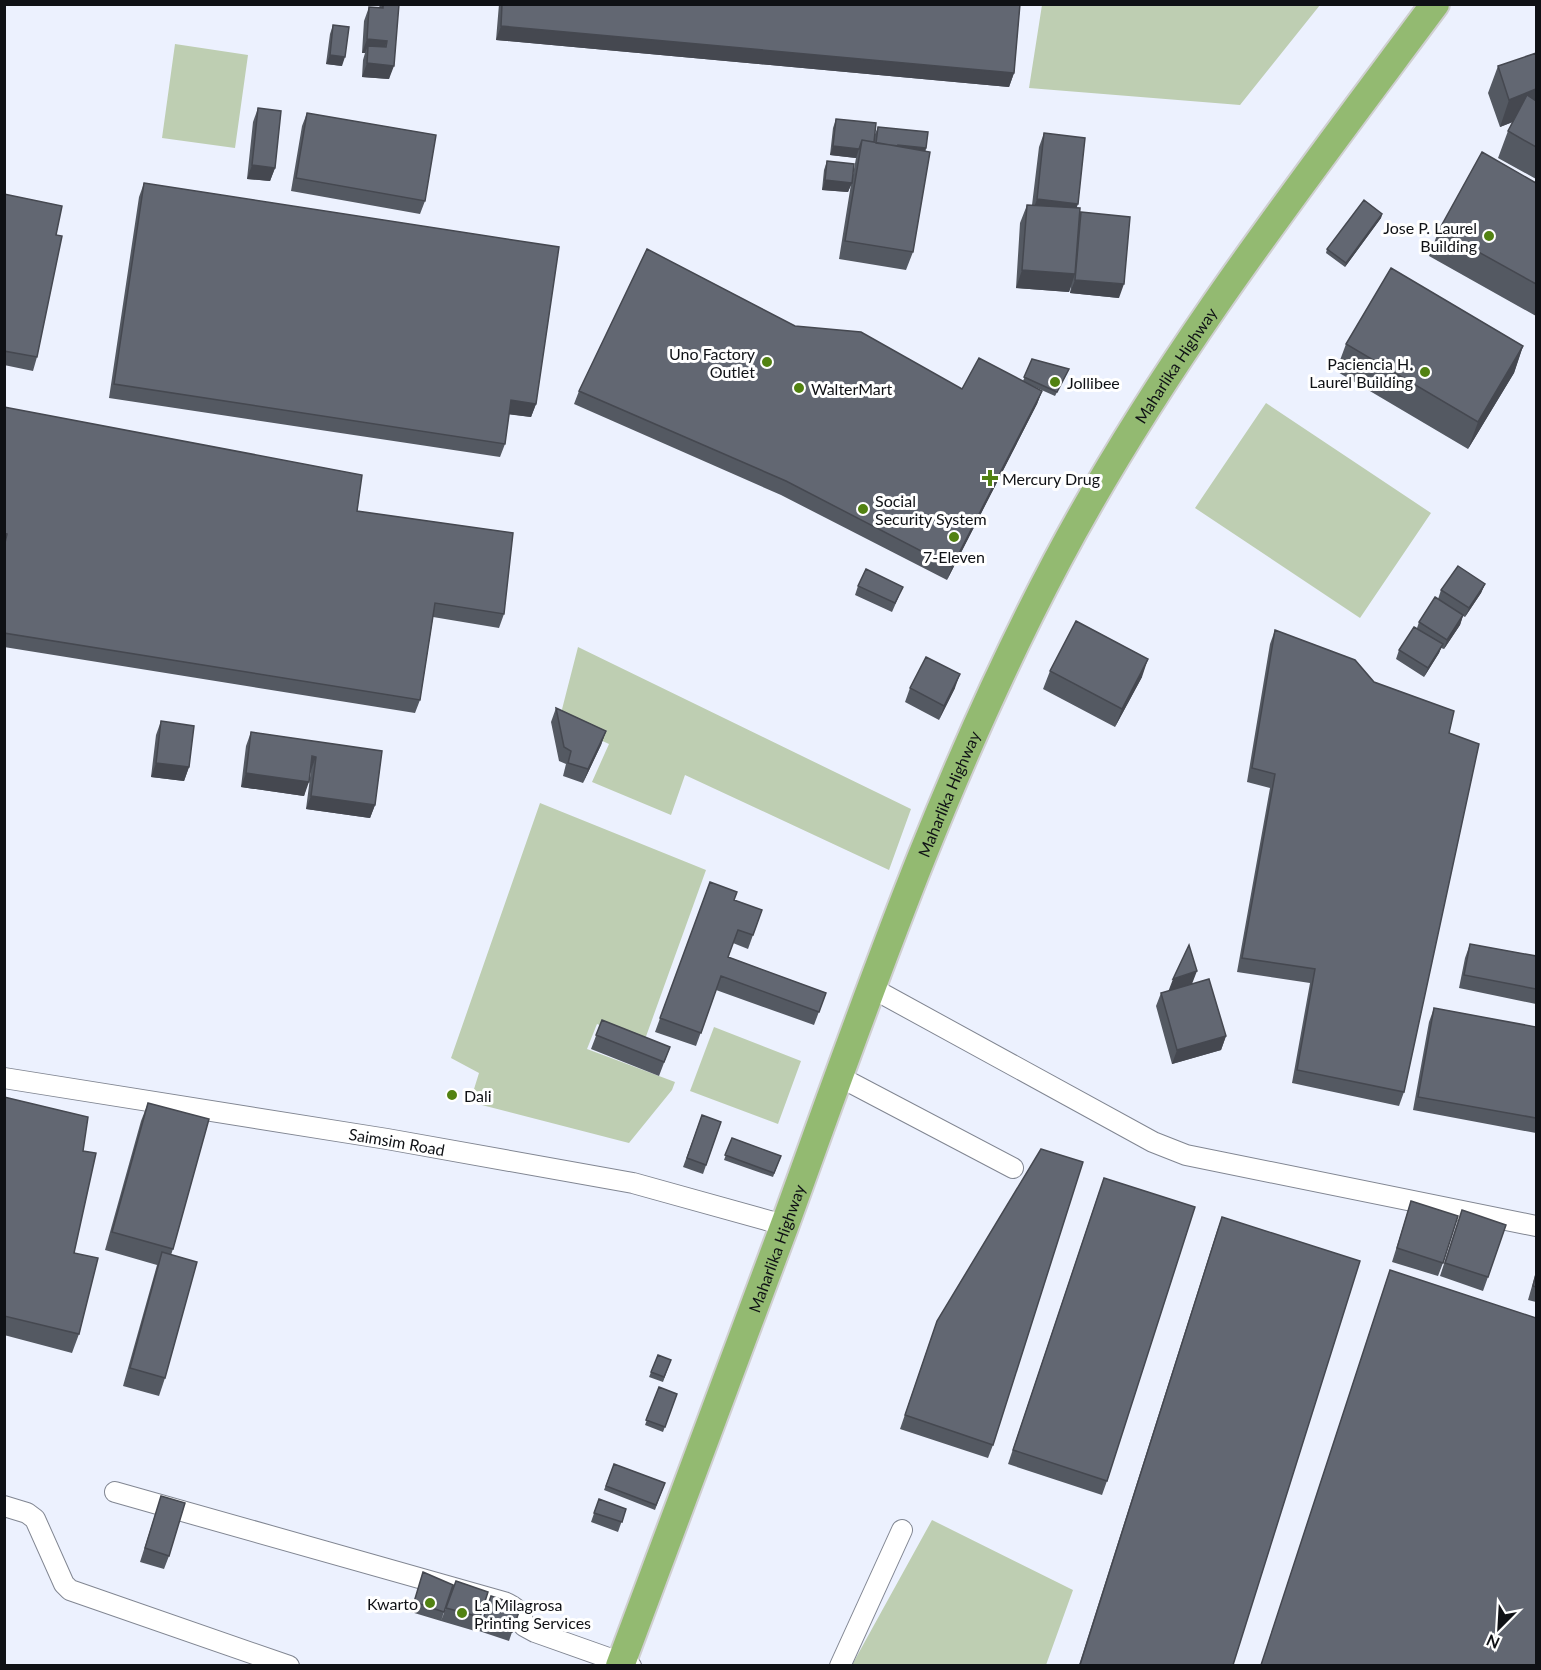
<svg xmlns="http://www.w3.org/2000/svg" width="1541" height="1670" font-family="Lato,sans-serif">
  <style>
    .green { fill: #beceb2 }
    .lines { fill: none; stroke-linecap: round; stroke-linejoin: round }
    .minor-casing { stroke: #818692; stroke-width: 22 }
    .highway-casing { stroke: #cfcfd0; stroke-width: 32 }
    .minor { stroke: #fff; stroke-width: 20 }
    .highway { stroke: #93ba71; stroke-width: 28 }
    .wall { fill: #545962 }
    .shaded-wall { fill: #454850 }
    .building { fill: #626772; stroke: #454850; stroke-width: 1.5 }
    .poi-dot { fill: #528212; stroke: #fff; stroke-width: 2 }
    .labels { text-anchor: middle; dominant-baseline: central; stroke-width: 6; stroke-linejoin: round; paint-order: stroke }
    .poi-label { font-size: 16px; fill: #0f1115; stroke: #fff; text-anchor: start }
    .street-label { font-size: 16px; fill: #0f1115; stroke: #fff }
  </style>
  <rect width="100%" height="100%" fill="#ecf1fe"/>
  <path class="green" d="M 1042,5 L 1042,4 L 1320,5 L 1240,105 L 1029,88 Z
    M 175,44 L 248,55 L 235,148 L 162,138 Z
    M 1266,403 L 1431,513 L 1360,618 L 1195,508 Z
    M 578,647 L 911,809 L 889,870 L 685,775 L 671,815 L 592,782 L 609,744 L 559,721 Z
    M 540,803 L 706,870 L 644,1042 L 597,1024 L 587,1049 L 675,1082 L 672,1090 L 629,1143 L 470,1102 L 479,1073 L 451,1058 Z
    M 714,1027 L 801,1061 L 778,1124 L 690,1091 Z
    M 932,1520 L 1073,1590 L 1046,1665 L 852,1665 Z"/>
  <g class="lines">
    <g class="minor-casing">
      <g id="minor">
        <path d="M 870,987 L 1153,1142 L 1186,1155 L 1536,1226"/>
        <path d="M 838,1076 L 1013,1168"/>
        <path id="s1" d="M 4,1078 L 387,1139 L 633,1183 L 784,1225"/>
        <path d="M 115,1492 L 504,1602 C 516,1607 523,1613 524,1626 L 535,1632 L 631,1666"/>
        <path d="M 4,1506 L 27,1513 L 35,1519 L 64,1584 L 70,1590 L 289,1666"/>
        <path d="M 840,1666 L 902,1530"/>
      </g>
    </g>
    <g class="highway-casing">
      <g id="highway">
        <path id="s2" d="M 620,1666 C 674,1519 730,1374 784,1227 C 866,1001 944,774 1057,561 C 1162,363 1301,184 1435,4"/>
      </g>
    </g>
    <use href="#minor" class="minor"/>
    <use href="#highway" class="highway"/>
  </g>
  <path class="wall" d="M 380,4 L 399,4 L 389,79 L 362,77 L 363,60 L 365,53 L 362,53 L 364,21 L 369,7 L 379,8 Z
    M 499,4 L 1020,4 L 1014,73 L 1009,87 L 496,40 Z
    M 333,25 L 342,66 L 326,64 L 330,34 Z
    M 1536,53 L 1536,179 L 1498,158 L 1508,131 L 1513,122 L 1500,127 L 1488,93 L 1498,66 Z
    M 258,108 L 275,168 L 270,181 L 247,179 L 253,122 Z
    M 307,113 L 425,201 L 420,214 L 291,191 L 302,126 Z
    M 836,119 L 875,134 L 878,127 L 926,148 L 913,252 L 906,270 L 839,259 L 851,184 L 848,192 L 822,190 L 824,170 L 827,161 L 852,180 L 856,158 L 830,155 L 833,128 Z
    M 1044,133 L 1076,208 L 1079,217 L 1081,212 L 1119,298 L 1070,293 L 1071,286 L 1069,292 L 1016,288 L 1020,223 L 1027,205 L 1032,205 L 1039,147 Z
    M 144,183 L 536,404 L 531,417 L 509,414 L 505,444 L 500,457 L 109,398 L 139,197 Z
    M 1536,183 L 1536,316 L 1429,256 L 1439,230 Z
    M 4,194 L 56,235 L 37,357 L 33,371 L 4,365 Z
    M 1382,214 L 1381,218 L 1345,267 L 1326,253 L 1327,249 Z
    M 795,326 L 962,389 L 1023,381 L 1032,359 L 1067,373 L 1055,396 L 1028,384 L 1042,391 L 1037,404 L 947,580 L 781,495 L 574,404 L 579,391 Z
    M 1346,344 L 1523,346 L 1514,373 L 1468,449 L 1336,371 Z
    M 4,407 L 357,511 L 504,614 L 499,628 L 433,617 L 420,700 L 415,713 L 4,647 Z
    M 1485,584 L 1481,593 L 1465,617 L 1463,616 L 1460,625 L 1444,649 L 1441,648 L 1439,653 L 1424,677 L 1396,659 L 1399,650 L 1417,628 L 1419,622 L 1438,599 L 1441,590 Z
    M 858,586 L 899,596 L 892,612 L 855,595 Z
    M 1275,630 L 1374,682 L 1449,733 L 1404,1092 L 1399,1106 L 1292,1083 L 1310,983 L 1237,972 L 1270,788 L 1247,782 L 1270,644 Z
    M 1050,671 L 1142,677 L 1115,727 L 1043,689 Z
    M 910,688 L 955,688 L 939,720 L 905,702 Z
    M 556,708 L 606,731 L 601,745 L 583,783 L 563,776 L 566,764 L 559,761 L 551,722 Z
    M 161,721 L 189,767 L 184,781 L 151,777 L 156,735 Z
    M 251,732 L 382,751 L 375,805 L 370,818 L 306,809 L 311,770 L 304,796 L 241,787 L 246,746 Z
    M 710,882 L 734,900 L 762,910 L 748,949 L 733,943 L 728,957 L 826,993 L 814,1025 L 716,990 L 696,1046 L 655,1032 Z
    M 1470,944 L 1536,956 L 1536,1004 L 1459,988 L 1465,958 Z
    M 1192,984 L 1226,1036 L 1221,1050 L 1172,1064 L 1156,1006 L 1161,993 Z
    M 1434,1008 L 1536,1027 L 1536,1133 L 1413,1110 L 1429,1022 Z
    M 602,1020 L 670,1047 L 659,1076 L 591,1049 Z
    M 4,1097 L 83,1151 L 74,1253 L 79,1334 L 72,1353 L 4,1335 Z
    M 148,1103 L 173,1249 L 171,1255 L 165,1378 L 159,1396 L 123,1386 L 157,1265 L 105,1250 L 141,1121 Z
    M 702,1115 L 721,1122 L 703,1174 L 683,1167 Z
    M 732,1138 L 781,1156 L 773,1177 L 724,1160 Z
    M 1099,1192 L 1107,1481 L 1102,1495 L 1008,1464 Z
    M 1411,1201 L 1443,1263 L 1438,1276 L 1392,1262 Z
    M 1222,1217 L 1233,1665 L 1079,1665 L 1217,1231 Z
    M 1457,1224 L 1488,1277 L 1483,1291 L 1440,1276 Z
    M 1390,1270 L 1536,1665 L 1261,1665 Z
    M 1536,1272 L 1536,1302 L 1528,1300 Z
    M 937,1321 L 993,1445 L 988,1458 L 900,1429 Z
    M 658,1355 L 671,1360 L 663,1382 L 649,1377 Z
    M 659,1387 L 677,1394 L 663,1432 L 645,1425 Z
    M 614,1464 L 665,1483 L 655,1510 L 604,1490 Z
    M 161,1496 L 169,1556 L 164,1569 L 140,1562 Z
    M 599,1499 L 626,1509 L 618,1532 L 591,1522 Z
    M 423,1572 L 444,1612 L 441,1621 L 411,1612 Z
    M 456,1581 L 488,1592 L 475,1631 L 441,1621 Z
    M 491,1596 L 521,1606 L 509,1641 L 479,1631 Z"/>
  <path class="shaded-wall" d="M 501,26 L 1014,73 L 1009,87 L 496,40 Z
    M 367,39 L 387,41 L 382,55 L 368,46 L 365,53 L 362,53 Z
    M 330,55 L 345,57 L 342,66 L 326,64 Z
    M 367,63 L 394,66 L 389,79 L 362,77 Z
    M 1536,89 L 1536,115 L 1527,116 L 1500,127 L 1509,100 Z
    M 898,145 L 926,148 L 922,157 L 896,154 Z
    M 833,146 L 859,149 L 856,158 L 830,155 Z
    M 252,165 L 275,168 L 270,181 L 247,179 Z
    M 825,180 L 852,183 L 848,192 L 822,190 Z
    M 1037,199 L 1078,204 L 1073,218 L 1032,213 Z
    M 1382,214 L 1381,218 L 1345,267 L 1346,263 Z
    M 1022,270 L 1075,274 L 1069,292 L 1016,288 Z
    M 1075,280 L 1124,284 L 1119,298 L 1070,293 Z
    M 1523,346 L 1514,373 L 1468,449 L 1478,422 Z
    M 1042,391 L 1037,404 L 947,580 L 952,567 Z
    M 511,400 L 536,404 L 531,417 L 507,414 Z
    M 1485,584 L 1481,593 L 1465,617 L 1469,608 Z
    M 1463,615 L 1460,625 L 1444,649 L 1447,640 Z
    M 1443,644 L 1439,653 L 1424,677 L 1428,668 Z
    M 1148,659 L 1142,677 L 1115,727 L 1122,709 Z
    M 960,674 L 955,688 L 939,720 L 944,706 Z
    M 606,731 L 601,745 L 583,783 L 588,769 Z
    M 312,756 L 316,757 L 311,770 L 308,770 Z
    M 156,763 L 189,767 L 184,781 L 151,777 Z
    M 246,773 L 309,782 L 304,796 L 241,787 Z
    M 311,796 L 375,805 L 370,818 L 306,809 Z
    M 1197,971 L 1192,984 L 1168,992 L 1173,979 Z
    M 1226,1036 L 1221,1050 L 1172,1064 L 1177,1050 Z"/>
  <path class="building" d="M 383,4 L 399,4 L 394,66 L 367,63 L 368,46 L 386,47 L 387,41 L 367,39 L 369,7 L 383,8 Z
    M 502,4 L 1020,4 L 1014,73 L 501,26 Z
    M 333,25 L 349,27 L 345,57 L 330,55 Z
    M 1536,53 L 1536,89 L 1509,100 L 1498,66 Z
    M 1527,95 L 1536,101 L 1536,147 L 1508,131 Z
    M 258,108 L 281,111 L 275,168 L 252,165 Z
    M 307,113 L 436,135 L 425,201 L 296,178 Z
    M 836,119 L 876,123 L 874,142 L 862,140 L 859,149 L 833,146 Z
    M 878,127 L 928,132 L 926,148 L 898,145 L 898,146 L 876,143 Z
    M 1044,133 L 1085,138 L 1078,204 L 1037,199 Z
    M 862,140 L 930,152 L 913,252 L 845,241 Z
    M 1482,152 L 1536,183 L 1536,284 L 1439,230 Z
    M 827,161 L 854,164 L 852,183 L 825,180 Z
    M 144,183 L 559,247 L 536,404 L 511,400 L 505,444 L 114,384 Z
    M 4,194 L 62,206 L 56,235 L 62,236 L 37,357 L 4,351 Z
    M 1364,200 L 1382,214 L 1346,263 L 1327,249 Z
    M 1027,205 L 1080,208 L 1075,274 L 1022,270 Z
    M 1081,212 L 1130,217 L 1124,284 L 1075,280 Z
    M 647,249 L 795,326 L 861,332 L 962,389 L 979,358 L 1042,391 L 952,567 L 786,481 L 579,391 Z
    M 1391,268 L 1523,346 L 1478,422 L 1346,344 Z
    M 1032,359 L 1069,369 L 1057,392 L 1024,377 Z
    M 4,407 L 362,475 L 357,511 L 513,533 L 504,614 L 435,603 L 420,700 L 4,633 L 4,547 L 7,534 L 4,533 Z
    M 1458,566 L 1485,584 L 1469,608 L 1441,590 Z
    M 866,569 L 903,587 L 895,603 L 858,586 Z
    M 1435,597 L 1463,615 L 1447,640 L 1419,622 Z
    M 1076,621 L 1148,659 L 1122,709 L 1050,671 Z
    M 1414,627 L 1443,644 L 1428,668 L 1399,650 Z
    M 1275,630 L 1355,660 L 1374,682 L 1454,711 L 1449,733 L 1479,744 L 1404,1092 L 1297,1070 L 1315,969 L 1242,958 L 1275,774 L 1252,768 Z
    M 926,657 L 960,674 L 944,706 L 910,688 Z
    M 556,708 L 606,731 L 588,769 L 568,763 L 571,751 L 564,747 Z
    M 161,721 L 194,726 L 189,767 L 156,763 Z
    M 251,732 L 382,751 L 375,805 L 311,796 L 316,757 L 312,756 L 309,782 L 246,773 Z
    M 710,882 L 737,892 L 734,900 L 762,910 L 753,935 L 738,930 L 728,957 L 826,993 L 819,1012 L 721,976 L 701,1033 L 660,1018 Z
    M 1470,944 L 1536,956 L 1536,989 L 1464,975 Z
    M 1189,945 L 1197,971 L 1173,979 Z
    M 1209,979 L 1226,1036 L 1177,1050 L 1161,993 Z
    M 1434,1008 L 1536,1027 L 1536,1118 L 1418,1097 Z
    M 602,1020 L 670,1047 L 664,1062 L 596,1035 Z
    M 4,1097 L 88,1117 L 83,1151 L 96,1153 L 74,1253 L 98,1258 L 79,1334 L 4,1316 Z
    M 148,1103 L 209,1119 L 173,1249 L 112,1232 Z
    M 702,1115 L 721,1122 L 706,1165 L 687,1158 Z
    M 732,1138 L 781,1156 L 774,1173 L 725,1155 Z
    M 1041,1149 L 1083,1162 L 993,1445 L 905,1415 L 937,1321 Z
    M 1104,1178 L 1195,1207 L 1107,1481 L 1013,1450 Z
    M 1411,1201 L 1458,1216 L 1443,1263 L 1397,1248 Z
    M 1462,1210 L 1506,1225 L 1488,1277 L 1445,1263 Z
    M 1222,1217 L 1360,1261 L 1233,1665 L 1080,1665 Z
    M 162,1252 L 197,1262 L 165,1378 L 130,1368 Z
    M 1390,1270 L 1536,1318 L 1536,1665 L 1261,1665 Z
    M 1536,1274 L 1536,1287 L 1533,1286 Z
    M 658,1355 L 671,1360 L 664,1377 L 651,1372 Z
    M 659,1387 L 677,1394 L 665,1427 L 646,1420 Z
    M 614,1464 L 665,1483 L 656,1505 L 606,1486 Z
    M 161,1496 L 185,1503 L 169,1556 L 145,1548 Z
    M 599,1499 L 626,1509 L 622,1522 L 594,1513 Z
    M 423,1572 L 453,1585 L 444,1612 L 414,1602 Z
    M 456,1581 L 488,1592 L 480,1617 L 446,1608 Z
    M 491,1596 L 521,1606 L 512,1632 L 482,1622 Z"/>
  <g class="poi-dot">
    <circle cx="1489" cy="236" r="6"/>
    <circle cx="767" cy="362" r="6"/>
    <circle cx="1425" cy="372" r="6"/>
    <circle cx="1055" cy="382" r="6"/>
    <circle cx="799" cy="388" r="6"/>
    <path d="M987 469h6v6h6v6h-6v6h-6v-6h-6v-6h6z"/>
    <circle cx="863" cy="509" r="6"/>
    <circle cx="954" cy="537" r="6"/>
    <circle cx="452" cy="1095" r="6"/>
    <circle cx="430" cy="1603" r="6"/>
    <circle cx="462" cy="1613" r="6"/>
  </g>
  <g class="labels">
    <g class="poi-label">
      <text x="1477" y="227" text-anchor="end">Jose P. Laurel<tspan x="1477" dy="18">Building</tspan></text>
      <text x="755" y="353" text-anchor="end">Uno Factory<tspan x="755" dy="18">Outlet</tspan></text>
      <text x="1413" y="363" text-anchor="end">Paciencia H.<tspan x="1413" dy="18">Laurel Building</tspan></text>
      <text x="1067" y="382">Jollibee</text>
      <text x="811" y="388">WalterMart</text>
      <text x="1002" y="478">Mercury Drug</text>
      <text x="875" y="500">Social<tspan x="875" dy="18">Security System</tspan></text>
      <text x="954" y="556" text-anchor="middle">7-Eleven</text>
      <text x="464" y="1095">Dali</text>
      <text x="418" y="1603" text-anchor="end">Kwarto</text>
      <text x="474" y="1604">La Milagrosa<tspan x="474" dy="18">Printing Services</tspan></text>
    </g>
    <g class="street-label">
      <text stroke="none"><textPath href="#s2" startOffset="1418">Maharlika Highway</textPath></text>
      <text stroke="none"><textPath href="#s2" startOffset="932">Maharlika Highway</textPath></text>
      <text stroke="none"><textPath href="#s1" startOffset="398">Saimsim Road</textPath></text>
      <text stroke="none"><textPath href="#s2" startOffset="446">Maharlika Highway</textPath></text>
    </g>
  </g>
  <rect width="1541" height="1670" fill="none" stroke="#0f1115" stroke-width="12"/>
  <g transform="translate(1499 1628) rotate(204)" stroke="#ffffff" stroke-width="4.5" paint-order="stroke">
  <path d="M0-4.5L10 22L0 15L-10 22Z" fill="#0f1115"/>
  <text y="-9" font-size="16" font-weight="bold" text-anchor="middle" fill="#0f1115">N</text>
  </g>
</svg>
